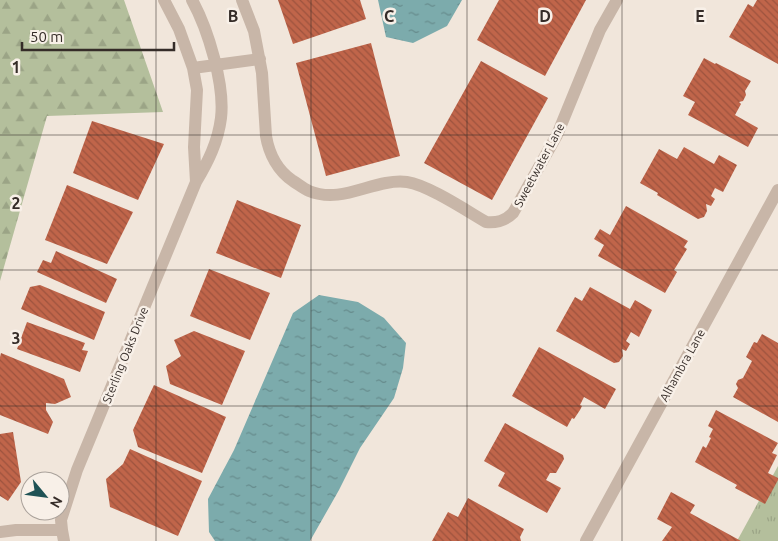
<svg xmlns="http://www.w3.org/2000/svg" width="778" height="541" font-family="Ubuntu,sans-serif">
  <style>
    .grass { fill: url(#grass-tufts) }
    .forest { fill: url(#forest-firs) }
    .water { fill: url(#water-ripples) }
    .building { fill: url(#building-back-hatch) }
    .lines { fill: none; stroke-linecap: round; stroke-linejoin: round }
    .street { stroke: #c8b6a8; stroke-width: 12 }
    .grid { fill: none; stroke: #352c28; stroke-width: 1; stroke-opacity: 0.55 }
    .labels { text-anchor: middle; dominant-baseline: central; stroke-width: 5; stroke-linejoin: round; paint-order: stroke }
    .street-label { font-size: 12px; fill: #352c28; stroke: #f8f0e8 }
    .grid-label { font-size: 16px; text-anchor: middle; font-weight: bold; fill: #352c28; stroke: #f8f0e8; stroke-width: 5; stroke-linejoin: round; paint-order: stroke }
  </style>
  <defs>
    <pattern id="grass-tufts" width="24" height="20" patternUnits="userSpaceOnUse" patternTransform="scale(1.25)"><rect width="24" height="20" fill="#b4bf9c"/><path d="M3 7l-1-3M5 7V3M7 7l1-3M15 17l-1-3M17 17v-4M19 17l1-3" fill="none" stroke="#9ba486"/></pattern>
    <pattern id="forest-firs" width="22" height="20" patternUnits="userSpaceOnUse" patternTransform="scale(1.25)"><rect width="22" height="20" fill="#b4bf9c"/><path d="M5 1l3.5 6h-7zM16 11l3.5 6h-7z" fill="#9ba486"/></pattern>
    <pattern id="water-ripples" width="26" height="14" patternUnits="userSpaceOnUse" patternTransform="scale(1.25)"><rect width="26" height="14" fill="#7cabac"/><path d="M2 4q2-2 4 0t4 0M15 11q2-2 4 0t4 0" fill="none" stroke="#668b8c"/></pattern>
    <pattern id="building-back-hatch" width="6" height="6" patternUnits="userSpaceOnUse" patternTransform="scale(1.25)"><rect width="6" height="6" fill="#c0654a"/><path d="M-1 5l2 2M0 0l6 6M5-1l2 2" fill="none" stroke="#9d533e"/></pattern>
  </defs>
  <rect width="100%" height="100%" fill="#f1e6db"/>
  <path class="grass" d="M 778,466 L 778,541 L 737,541 Z"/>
  <path class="forest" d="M 0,0 L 124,0 L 163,112 L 47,116 L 0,281 Z"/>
  <path class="water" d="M 378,0 L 462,0 L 447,26 L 413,43 L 386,37 Z
    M 319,295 L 358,302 L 384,318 L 406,343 L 403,368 L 394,398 L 360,448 L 339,490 L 310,541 L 215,541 L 209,532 L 208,499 L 234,450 L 293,313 Z"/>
  <path class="building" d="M 278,0 L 360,0 L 366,19 L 293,44 Z
    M 499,0 L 586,0 L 545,76 L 477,40 Z
    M 757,0 L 778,0 L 778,64 L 729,37 L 748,4 L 753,7 Z
    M 371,43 L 400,156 L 326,176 L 296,63 Z
    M 704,58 L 715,64 L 716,63 L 751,81 L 745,91 L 746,95 L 743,101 L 739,102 L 741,104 L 735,115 L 758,128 L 748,147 L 688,115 L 695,102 L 683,96 Z
    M 481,61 L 548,98 L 492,200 L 424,163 Z
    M 92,121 L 164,144 L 138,200 L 73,173 Z
    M 684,147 L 714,164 L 719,155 L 737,165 L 723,192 L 715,188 L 711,196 L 715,199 L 711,206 L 706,204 L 707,211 L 704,217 L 698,219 L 657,195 L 658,193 L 640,183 L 659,149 L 677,159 Z
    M 67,185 L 133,212 L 107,264 L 45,240 Z
    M 237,200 L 301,225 L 281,278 L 216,253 Z
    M 626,206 L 688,241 L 684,247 L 687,249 L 674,270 L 677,272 L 665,293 L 598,256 L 604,245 L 594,239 L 600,229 L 610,235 Z
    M 56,251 L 117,279 L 106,303 L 37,272 L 43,260 L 51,263 Z
    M 209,269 L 270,293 L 250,340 L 190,316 Z
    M 40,285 L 105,312 L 94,340 L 21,309 L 30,287 Z
    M 590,287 L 630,309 L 635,300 L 652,310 L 639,337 L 631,332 L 626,341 L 630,344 L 626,351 L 622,349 L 623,356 L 619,362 L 614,363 L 556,331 L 575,297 L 582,301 Z
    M 27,322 L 85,343 L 82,350 L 88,351 L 80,372 L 17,349 Z
    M 194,331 L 245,351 L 222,405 L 170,384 L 166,366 L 181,356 L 174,340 Z
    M 762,334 L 778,343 L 778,422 L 733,397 L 738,388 L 736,384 L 738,380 L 743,378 L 752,361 L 746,357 L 754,342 L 757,343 Z
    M 539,347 L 616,389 L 605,409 L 584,397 L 580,405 L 582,406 L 580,410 L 574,419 L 572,418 L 567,427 L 512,396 Z
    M 1,353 L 64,379 L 71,397 L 55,404 L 46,403 L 46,410 L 53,422 L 48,434 L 0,415 L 0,357 Z
    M 154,385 L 226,417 L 202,473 L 138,447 L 133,430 Z
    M 716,410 L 778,443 L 772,453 L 777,455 L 768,473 L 778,478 L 778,480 L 765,504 L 735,488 L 737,485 L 695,462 L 703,446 L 706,448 L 711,438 L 709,437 L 713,429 L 708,426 Z
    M 505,423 L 563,455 L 564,459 L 556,473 L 550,473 L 546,480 L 561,488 L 547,513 L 498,486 L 505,473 L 484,461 Z
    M 13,432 L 21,482 L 8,501 L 0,496 L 0,434 Z
    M 130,449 L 202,481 L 178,536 L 110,507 L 106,479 L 123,464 Z
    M 671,492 L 695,505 L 690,513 L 741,541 L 662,541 L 672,527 L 657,519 Z
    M 468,498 L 524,529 L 520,537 L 521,541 L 432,541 L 448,512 L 458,517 Z"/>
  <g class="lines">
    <path class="street" d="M 164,0 L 179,29 L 193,68 L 197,90 L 194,147 L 196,182 C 208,162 218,142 221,118 C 225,85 208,29 192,0
      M 242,0 L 254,31 L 262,73 L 266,136 C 269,154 278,171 293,181 C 298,184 304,189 309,191 C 343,205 374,178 407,182 C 428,185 467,211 486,222 C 497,223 505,221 513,213 L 557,135 L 600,30 L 617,0
      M 193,68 L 260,59
      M 62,530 L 61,520 L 77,470 L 196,182
      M 0,532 L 16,530 L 62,530 L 64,541
      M 586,541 L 778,190"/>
  </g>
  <path class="grid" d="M 156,0 L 156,541M 311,0 L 311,541M 467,0 L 467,541M 622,0 L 622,541M 0,135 L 778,135M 0,270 L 778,270M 0,406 L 778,406"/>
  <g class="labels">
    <g class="street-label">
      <text transform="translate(539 165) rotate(-62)">Sweetwater Lane</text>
      <text transform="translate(125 355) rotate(-68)">Sterling Oaks Drive</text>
      <text transform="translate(682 365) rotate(-61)">Alhambra Lane</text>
    </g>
  </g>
  <g class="grid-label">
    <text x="233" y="22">B</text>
    <text x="389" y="22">C</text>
    <text x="545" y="22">D</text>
    <text x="700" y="22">E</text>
    <text x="16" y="73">1</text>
    <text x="16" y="209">2</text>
    <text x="16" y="344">3</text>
  </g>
  <g transform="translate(45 496) rotate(119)"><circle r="24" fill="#f8f0e8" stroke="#aaa29b"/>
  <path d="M0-4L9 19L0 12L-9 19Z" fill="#1f5255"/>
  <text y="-8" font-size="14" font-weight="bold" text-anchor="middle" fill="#352c28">N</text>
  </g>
  <path d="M22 42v8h152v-8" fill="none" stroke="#352c28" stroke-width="2.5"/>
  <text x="30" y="42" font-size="15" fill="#352c28" stroke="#f8f0e8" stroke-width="4" paint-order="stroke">50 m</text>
</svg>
